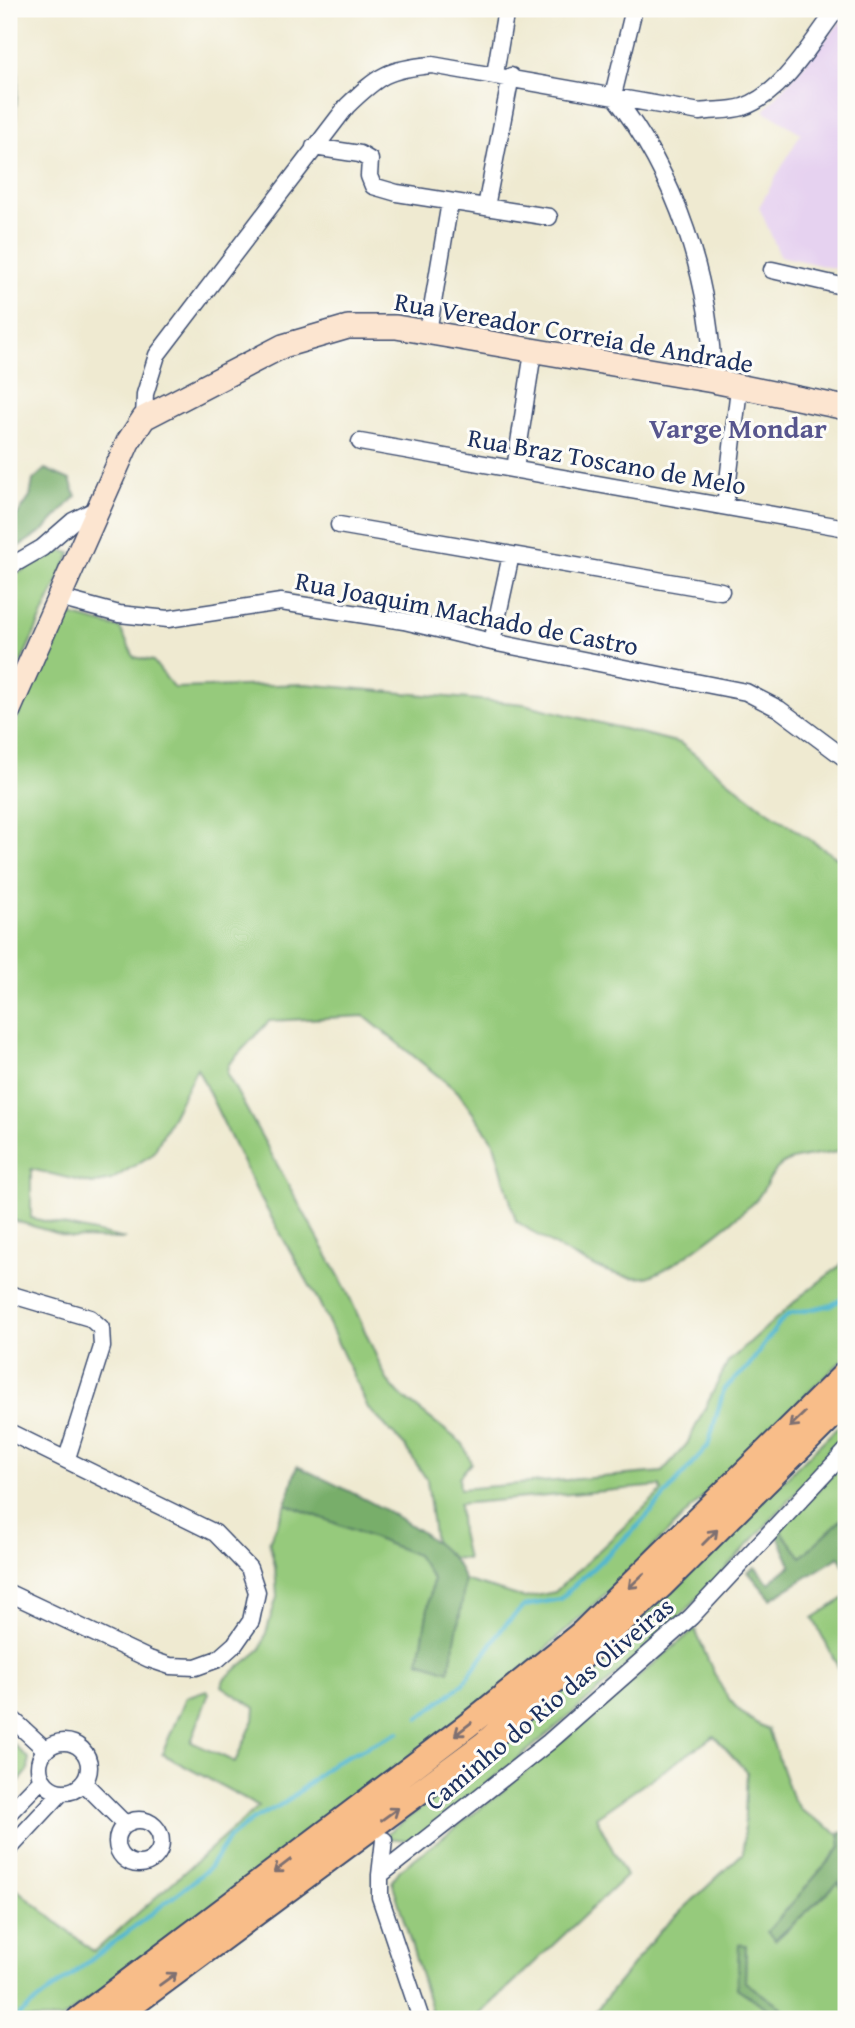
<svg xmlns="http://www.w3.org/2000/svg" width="855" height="2028" font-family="'Gentium Book Plus',serif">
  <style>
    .built { fill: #e6d2f0 }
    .green { fill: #96ca7b; stroke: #587c6c; stroke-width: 2 }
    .forest { fill: #78ae6b; stroke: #4a6e64; stroke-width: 2 }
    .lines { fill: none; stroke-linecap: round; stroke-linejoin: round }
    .stream { stroke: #51b7d0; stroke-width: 4.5 }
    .street-casing { stroke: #3b4b6f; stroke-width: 19 }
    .secondary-casing { stroke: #3b4b6f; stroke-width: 26 }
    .primary-casing { stroke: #3b4b6f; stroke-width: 28 }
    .street { stroke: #fff; stroke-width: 16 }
    .secondary { stroke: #fce5d0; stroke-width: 23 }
    .primary { stroke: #f8bd89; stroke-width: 24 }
    .oneway { stroke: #7e6f71 }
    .labels { text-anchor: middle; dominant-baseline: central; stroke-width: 6; stroke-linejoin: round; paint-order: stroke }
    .street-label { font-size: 26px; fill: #1b2f5e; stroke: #fdfcf7 }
    .neighbourhood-label { font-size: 28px; font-weight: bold; fill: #58568e; stroke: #fdfcf7 }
  </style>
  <rect width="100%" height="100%" fill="#fdfcf7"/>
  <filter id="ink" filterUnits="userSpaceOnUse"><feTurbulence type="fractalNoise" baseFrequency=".0143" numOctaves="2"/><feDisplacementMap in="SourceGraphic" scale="14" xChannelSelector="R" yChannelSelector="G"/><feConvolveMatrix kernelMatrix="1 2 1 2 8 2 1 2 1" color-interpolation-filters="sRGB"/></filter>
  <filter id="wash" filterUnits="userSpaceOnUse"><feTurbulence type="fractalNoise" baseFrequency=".00686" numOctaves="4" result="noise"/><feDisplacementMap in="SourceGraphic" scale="28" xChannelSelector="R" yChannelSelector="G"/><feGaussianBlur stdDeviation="1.57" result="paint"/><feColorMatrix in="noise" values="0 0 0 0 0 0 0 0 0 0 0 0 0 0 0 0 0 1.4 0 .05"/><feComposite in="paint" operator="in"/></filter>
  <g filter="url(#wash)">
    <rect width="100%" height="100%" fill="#efead1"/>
    <path class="built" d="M 843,19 L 846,22 L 846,271 L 780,256 L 759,207 L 801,133 L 764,111 Z"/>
    <path class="green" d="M 53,549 L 71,553 L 9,689 L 9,576 L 24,570 Z
      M 67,614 L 120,628 L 134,657 L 153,661 L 174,688 L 305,684 L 524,704 L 680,743 L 762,807 L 846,864 L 846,1150 C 828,1155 807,1155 789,1161 C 770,1168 767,1189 755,1201 C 734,1220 671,1272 646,1277 C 609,1283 546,1241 516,1221 L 494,1143 L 458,1092 L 364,1016 L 269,1021 L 228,1065 L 227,1074 L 345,1287 L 387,1380 L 399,1394 L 463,1444 L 471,1463 L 459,1477 L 460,1489 L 662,1472 L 687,1444 L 728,1362 L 801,1296 L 846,1261 L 846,1357 C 744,1450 653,1553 550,1645 C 397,1781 225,1897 62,2019 L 9,2019 L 9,1990 L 13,1986 L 9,1982 L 9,1883 L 94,1952 L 259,1806 L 162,1754 L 186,1697 L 207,1690 L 209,1693 L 191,1742 L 235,1762 L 254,1720 L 255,1708 L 222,1686 L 224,1679 L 261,1649 L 277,1597 L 275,1566 L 269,1542 L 286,1504 L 417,1555 L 433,1579 L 419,1661 L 449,1670 L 464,1580 L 525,1598 L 555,1592 L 662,1491 L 660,1486 L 459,1504 L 461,1532 L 467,1559 L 453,1558 L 435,1544 L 427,1480 L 404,1445 L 368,1408 L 319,1302 L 257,1192 L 197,1068 L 153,1154 L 111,1180 L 92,1184 L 31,1169 L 31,1218 L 125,1239 L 72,1238 L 9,1219 L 9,738 L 55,625 Z
      M 846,1419 L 846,1440 C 790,1496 739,1558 682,1614 C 599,1695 507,1768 416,1841 L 387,1838 L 388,1833 L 484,1760 L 601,1659 Z
      M 846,1460 L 846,1524 L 842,1519 L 801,1557 L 780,1530 Z
      M 846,1597 L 846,1673 L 842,1675 L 813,1618 Z
      M 695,1629 C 712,1669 724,1711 768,1729 L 792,1797 L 802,1811 L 839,1834 L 841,1846 L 768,1932 L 776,1940 L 839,1882 L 846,1898 L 846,2019 L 797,2019 L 745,1982 L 746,1945 L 737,1988 L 783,2019 L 589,2019 L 660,1931 L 743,1853 L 747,1772 L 714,1736 L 596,1817 L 626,1876 L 475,2019 L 434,2019 L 392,1881 L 400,1870 L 499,1794 Z
      M 9,1740 L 29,1759 L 28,1771 L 9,1793 Z"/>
    <path class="forest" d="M 9,44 L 18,76 L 9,211 Z
      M 45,469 L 70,480 L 76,496 L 44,530 L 9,553 L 9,521 L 14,520 L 30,497 L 33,480 Z
      M 297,1466 C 335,1485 457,1537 464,1580 C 466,1592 452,1654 449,1671 L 419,1661 L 433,1579 L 417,1555 L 286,1504 Z
      M 842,1519 L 846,1524 L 846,1569 L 839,1557 L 771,1599 L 748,1572 L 755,1567 L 769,1583 L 791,1565 L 777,1534 L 780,1530 L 801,1557 Z
      M 840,1832 L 846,1833 L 846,1898 L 839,1882 L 775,1940 L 767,1932 L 841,1847 Z
      M 739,1944 L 746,1945 L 745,1982 L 797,2019 L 783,2019 L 737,1988 Z"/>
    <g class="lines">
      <path class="stream" d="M 419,1718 L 463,1684 L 504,1626 L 524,1606 L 560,1599 L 639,1525 L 708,1446 L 724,1389 L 748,1367 L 780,1322 L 789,1314 L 831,1305 L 846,1297
        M 14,2019 L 190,1884 L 209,1868 L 229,1838 L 252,1820 L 286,1802 L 334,1762 L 399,1732"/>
    </g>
  </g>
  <g filter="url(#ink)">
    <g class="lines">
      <g class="street-casing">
        <path id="street" d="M 634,9 L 613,95 C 677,175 711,281 713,381
          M 495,74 L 506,9
          M 314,147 L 360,154 L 370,160 L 369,176 L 373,186 L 397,193 L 549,217
          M 486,207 L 511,76
          M 772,270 L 846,287
          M 428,332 L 450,202
          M 144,418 L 145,394 L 157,355 L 347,106 C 379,75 388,69 432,65 L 700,112 C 713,110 730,111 743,107 C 784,93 812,41 837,9
          M 360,442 L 846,528
          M 515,469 L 533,352
          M 725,506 L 739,388
          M 339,525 L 721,591
          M 9,567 L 42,548 L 73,521 L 99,508
          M 59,598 L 119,614 L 168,619 L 281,602 L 404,621 L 492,642 L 746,692 L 779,709 L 846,759
          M 492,642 L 511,555
          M 9,1294 L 90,1318 L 101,1328 L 102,1347 L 67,1458
          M 9,1432 L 215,1533 L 249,1568 L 257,1592 L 251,1621 L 235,1644 L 218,1659 L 196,1667 L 170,1666 L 149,1659 L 9,1593
          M 9,1716 L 46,1750
          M39 1767a25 25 0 1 1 50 0a25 25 0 1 1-50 0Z
          M 84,1783 L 126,1825
          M 9,1813 L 42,1779
          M117 1842a22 22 0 1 1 44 0a22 22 0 1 1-44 0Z
          M 9,1849 L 62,1792
          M 380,1875 L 384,1840
          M 421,2019 L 380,1897 L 380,1875 L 549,1742 L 691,1617 L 846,1451"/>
      </g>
      <g class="secondary-casing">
        <path id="secondary" d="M 9,710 L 128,442 L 144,418 L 283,346 L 348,327 L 396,327 L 713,381 L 846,408"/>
      </g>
      <g class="primary-casing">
        <path id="primary" d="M 79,2019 L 468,1725 L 582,1633 L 846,1373
          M 113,2019 L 484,1744 L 662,1585 L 846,1402"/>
      </g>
      <use href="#street" class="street"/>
      <use href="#secondary" class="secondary"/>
      <use href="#primary" class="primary"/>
    </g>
    <defs><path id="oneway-shaft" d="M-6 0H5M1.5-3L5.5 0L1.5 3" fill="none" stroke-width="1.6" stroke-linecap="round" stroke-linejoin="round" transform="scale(1.75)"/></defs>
    <g class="oneway">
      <use href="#oneway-shaft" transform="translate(797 1420) rotate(136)"/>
      <use href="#oneway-shaft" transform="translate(710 1537) rotate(-45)"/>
      <use href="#oneway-shaft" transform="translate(636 1581) rotate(136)"/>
      <use href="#oneway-shaft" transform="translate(463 1729) rotate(142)"/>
      <use href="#oneway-shaft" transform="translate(390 1814) rotate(-36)"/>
      <use href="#oneway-shaft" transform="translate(282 1866) rotate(143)"/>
      <use href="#oneway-shaft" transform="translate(168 1979) rotate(-36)"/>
    </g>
  </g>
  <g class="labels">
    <g class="street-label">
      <text transform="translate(574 332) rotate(10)">Rua Vereador Correia de Andrade</text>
      <text transform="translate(607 461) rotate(10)">Rua Braz Toscano de Melo</text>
      <text transform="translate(467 613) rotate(11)">Rua Joaquim Machado de Castro</text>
      <text transform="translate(549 1703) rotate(-40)">Caminho do Rio das Oliveiras</text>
    </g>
    <g class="neighbourhood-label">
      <text x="738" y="427">Varge Mondar</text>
    </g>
  </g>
  <rect width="855" height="2028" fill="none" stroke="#fdfcf7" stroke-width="35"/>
</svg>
